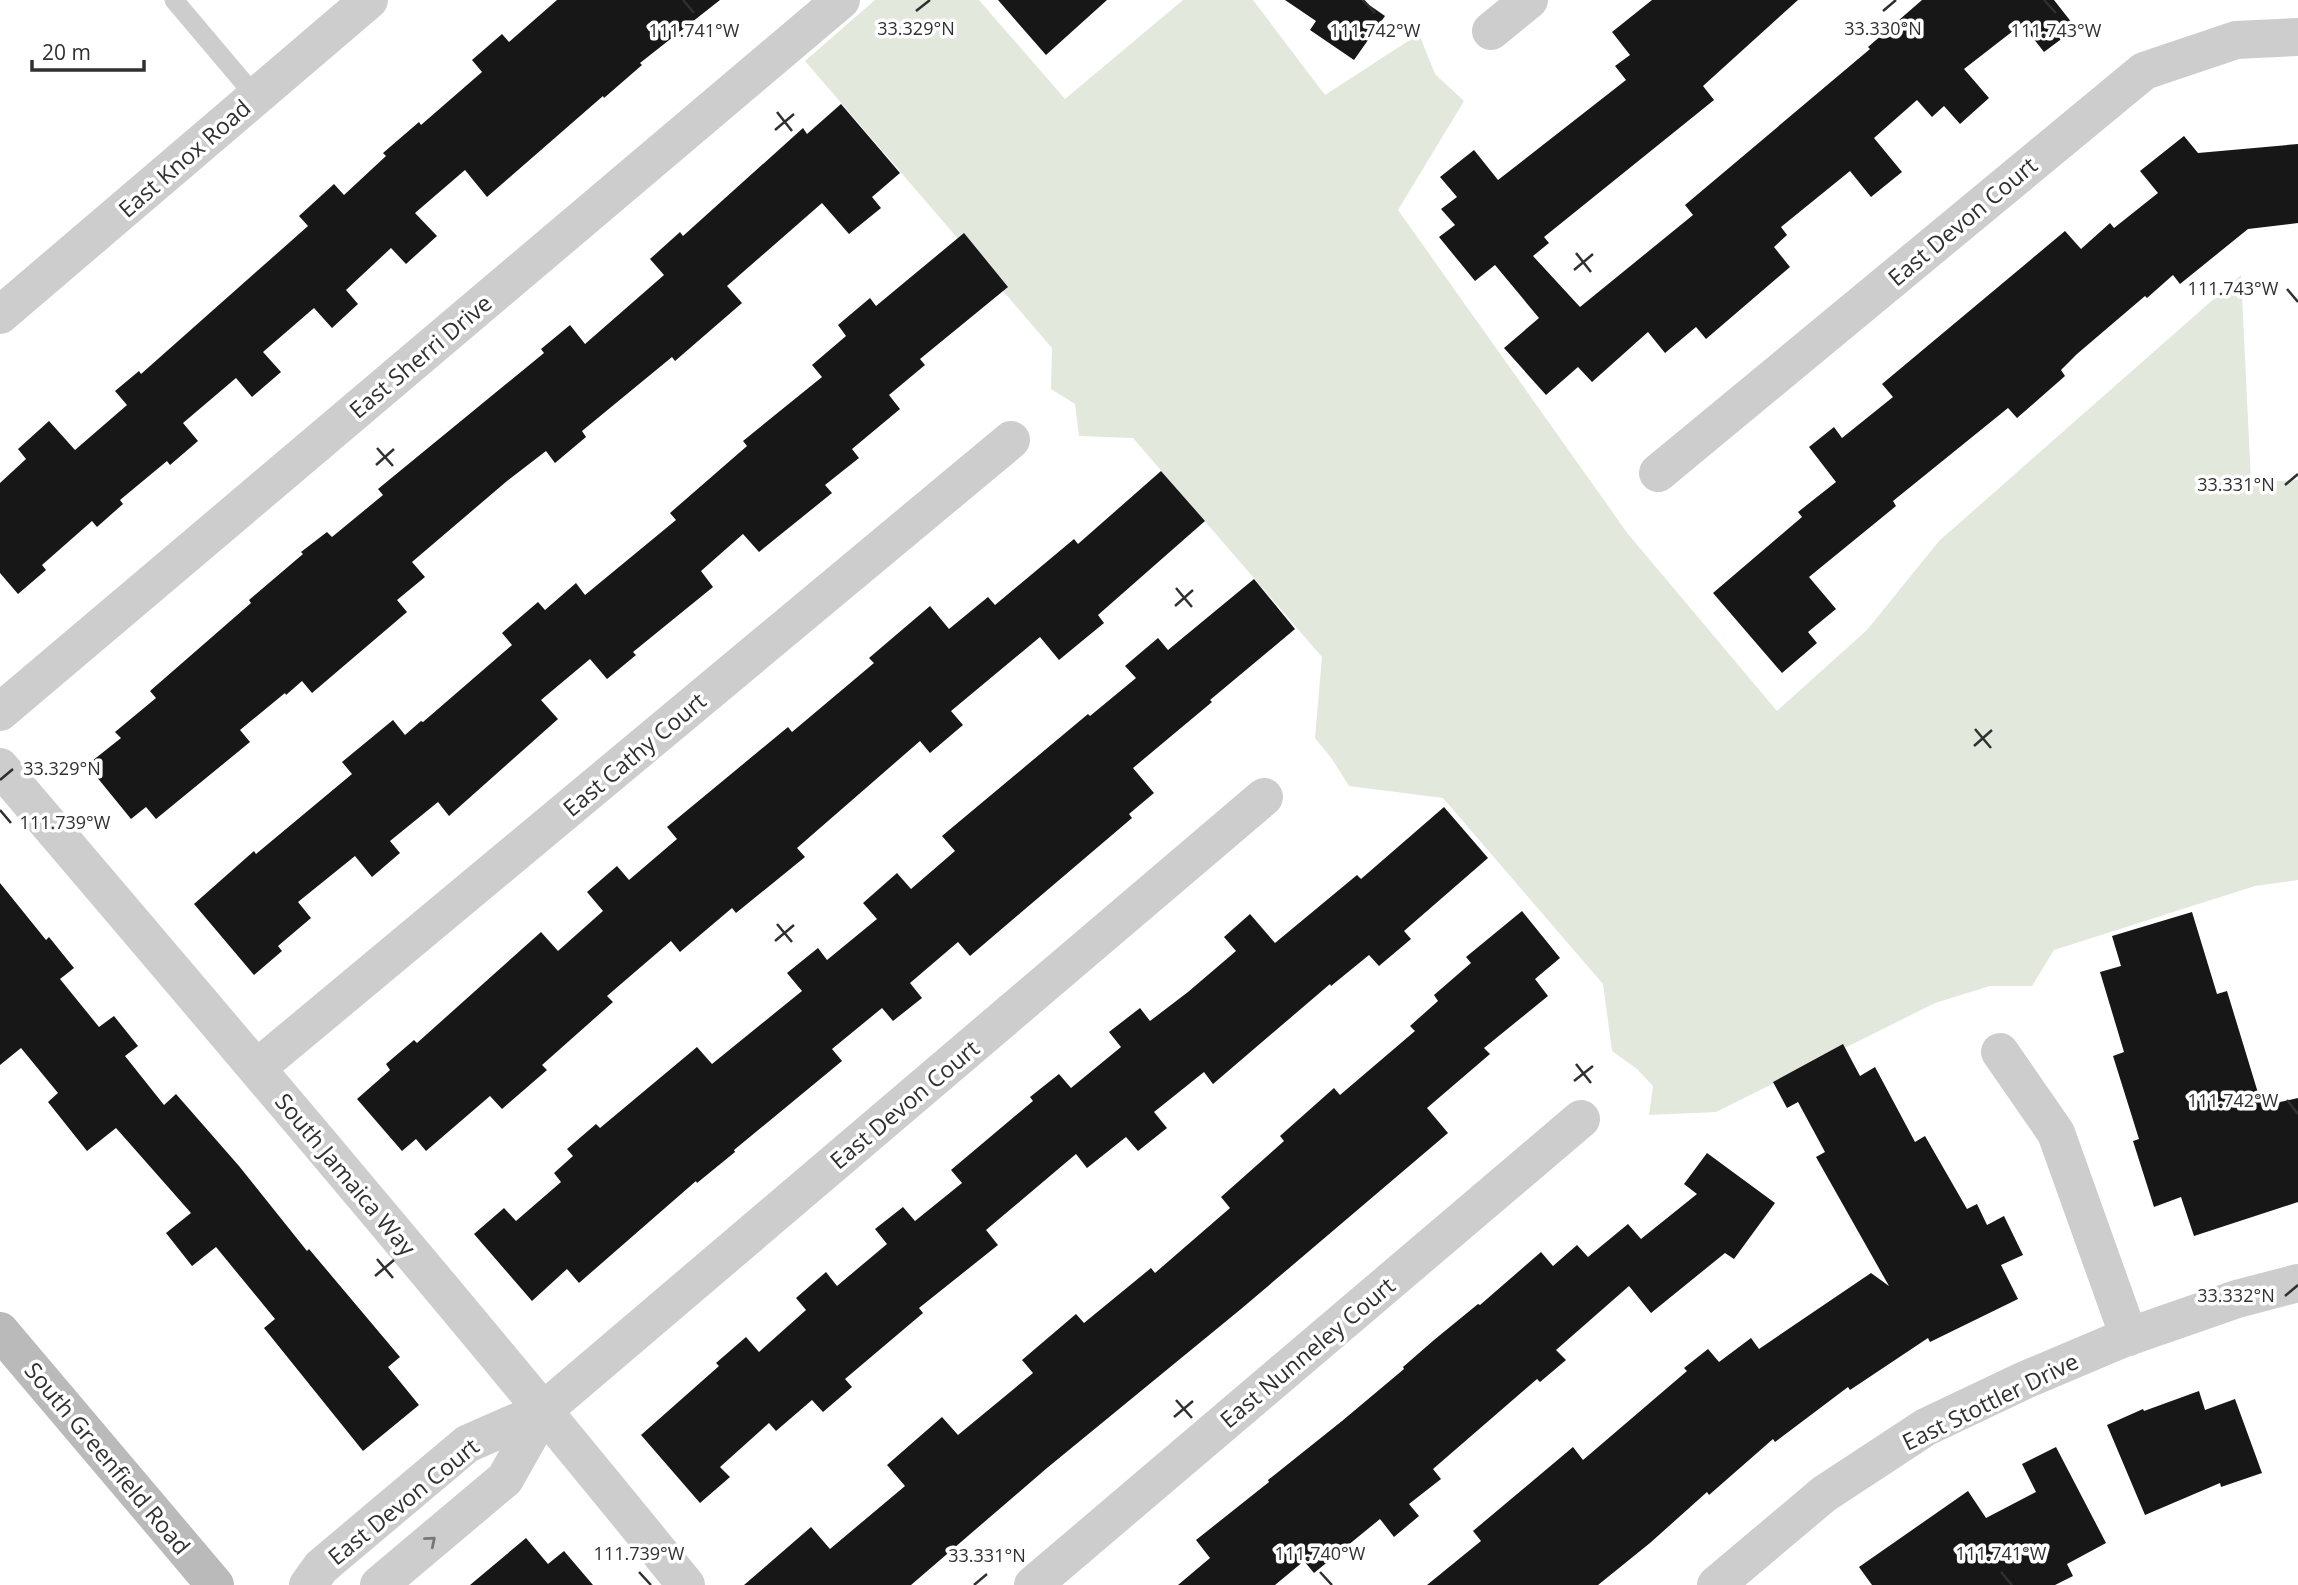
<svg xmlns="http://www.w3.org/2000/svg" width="2298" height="1585" font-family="'Open Sans',sans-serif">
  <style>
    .green { fill: #e3e8dd }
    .building { fill: #171717 }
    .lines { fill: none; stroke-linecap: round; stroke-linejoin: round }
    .service { stroke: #cdcdcd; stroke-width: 19 }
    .minor { stroke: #cdcdcd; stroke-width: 38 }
    .secondary { stroke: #bababa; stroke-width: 38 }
    .oneway { stroke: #777 }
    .ticks { fill: none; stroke: #303030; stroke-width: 2.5 }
    .labels { text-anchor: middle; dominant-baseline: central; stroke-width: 7; stroke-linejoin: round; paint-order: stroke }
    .street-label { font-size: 23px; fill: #303030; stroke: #fff }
    .ticks-label { font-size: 18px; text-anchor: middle; fill: #303030; stroke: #fff; stroke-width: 7; stroke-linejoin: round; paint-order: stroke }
  </style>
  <rect width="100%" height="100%" fill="#fff"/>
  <path class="green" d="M 875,0 L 979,0 L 1065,99 L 1183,0 L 1253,0 L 1325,95 L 1419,34 L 1435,74 L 1464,101 L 1398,210 L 1628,534 L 1777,711 L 1867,630 L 1939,541 L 2241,275 L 2251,482 L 2298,480 L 2298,880 L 2255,886 L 2054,950 L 2032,986 L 1990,986 L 1935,1003 L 1716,1112 L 1649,1115 L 1653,1086 L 1637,1069 L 1612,1051 L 1603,984 L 1443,798 L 1349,786 L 1332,759 L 1315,738 L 1322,657 L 1133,438 L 1079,436 L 1075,404 L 1051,389 L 1052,348 L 805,61 Z"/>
  <path class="building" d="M 557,0 L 720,0 L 640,63 L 642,65 L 604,98 L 603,96 L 487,197 L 465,170 L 415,213 L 437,236 L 406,264 L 391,248 L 346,290 L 358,304 L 332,328 L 314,308 L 263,352 L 281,372 L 252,397 L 236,378 L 183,423 L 198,441 L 170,465 L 167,461 L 120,500 L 123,504 L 97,527 L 92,521 L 42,565 L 46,570 L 18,594 L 0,573 L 0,483 L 26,459 L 18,449 L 49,421 L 75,450 L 127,405 L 115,391 L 139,371 L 141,374 L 308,226 L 299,216 L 334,184 L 344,195 L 386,156 L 383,153 L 419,122 L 421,125 L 482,72 L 472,60 L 502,34 L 509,42 Z
    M 998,0 L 1107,0 L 1046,55 Z
    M 1285,0 L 1362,0 L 1385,16 L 1354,60 L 1310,30 L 1316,21 Z
    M 1652,0 L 1798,0 L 1703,86 L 1714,100 L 1544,237 L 1549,243 L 1533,256 L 1580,307 L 1693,215 L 1685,205 L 1870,49 L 1868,47 L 1922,0 L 2054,0 L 2076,28 L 2044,52 L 2022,24 L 1964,69 L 1989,98 L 1960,124 L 1944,106 L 1932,117 L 1917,100 L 1874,138 L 1902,172 L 1871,197 L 1850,171 L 1781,227 L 1787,235 L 1774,247 L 1790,267 L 1706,339 L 1696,327 L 1665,353 L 1648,332 L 1592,382 L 1578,367 L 1546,395 L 1504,348 L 1539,318 L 1495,265 L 1475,281 L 1439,237 L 1455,225 L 1441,209 L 1457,197 L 1440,177 L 1474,150 L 1498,180 L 1626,80 L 1615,66 L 1630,55 L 1612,32 Z
    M 841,104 L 900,173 L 872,197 L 881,208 L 849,234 L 822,203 L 727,286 L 742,303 L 675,361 L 672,357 L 582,431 L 586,437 L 555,463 L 546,451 L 507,481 L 412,562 L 425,577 L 397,600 L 407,612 L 312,693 L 302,681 L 286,695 L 285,693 L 240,730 L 250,742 L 156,819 L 146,807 L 131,819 L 87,765 L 121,738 L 115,732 L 156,698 L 150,691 L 251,603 L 249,600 L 303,554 L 301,552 L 327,532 L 332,537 L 383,495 L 378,489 L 544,353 L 541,349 L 570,325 L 585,344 L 664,275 L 650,259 L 680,232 L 683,236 L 803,128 L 807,134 Z
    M 2184,136 L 2198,153 L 2298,144 L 2298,223 L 2248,229 L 2180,284 L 2173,275 L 2147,298 L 2145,296 L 2077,354 L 2061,370 L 2065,376 L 2017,418 L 2008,408 L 1893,501 L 1896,506 L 1809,577 L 1836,609 L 1808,632 L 1817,643 L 1782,673 L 1713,593 L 1802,517 L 1798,512 L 1836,482 L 1809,447 L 1834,427 L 1842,438 L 1893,397 L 1882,384 L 2065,231 L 2081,249 L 2110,223 L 2114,228 L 2158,193 L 2140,171 Z
    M 964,233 L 1008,287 L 920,359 L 925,365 L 889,395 L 900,409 L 852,449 L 859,458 L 825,485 L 832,493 L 759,552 L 743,534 L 701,571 L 713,587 L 633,652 L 636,655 L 607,679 L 590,659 L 541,700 L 558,719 L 449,816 L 438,802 L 390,841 L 400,853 L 372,877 L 355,856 L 298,902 L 311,918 L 278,946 L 282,951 L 254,975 L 194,904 L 254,851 L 256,854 L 352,774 L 342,762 L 393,720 L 405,735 L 421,721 L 423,722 L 512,645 L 502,633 L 538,602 L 545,610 L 576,583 L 585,595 L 676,520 L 670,513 L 747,446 L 743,441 L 822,377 L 812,365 L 846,336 L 838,325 L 870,298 L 876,306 Z
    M 1161,471 L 1205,521 L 1098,615 L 1104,623 L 1059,660 L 1040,637 L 951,711 L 963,725 L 930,753 L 920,741 L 797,848 L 805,857 L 736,913 L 732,908 L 680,952 L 671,941 L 607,996 L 613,1002 L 542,1065 L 547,1070 L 502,1109 L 490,1096 L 426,1151 L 416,1139 L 402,1151 L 357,1099 L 390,1070 L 386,1064 L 414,1040 L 417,1043 L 541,932 L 558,951 L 603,911 L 587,892 L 617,866 L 629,880 L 677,839 L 667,827 L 788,727 L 792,732 L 874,663 L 869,658 L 930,606 L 949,629 L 988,597 L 995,605 L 1074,539 L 1078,544 Z
    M 1254,579 L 1295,629 L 1210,700 L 1212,702 L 1133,768 L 1154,793 L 1129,814 L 1132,818 L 970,956 L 958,942 L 910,983 L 922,998 L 893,1021 L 882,1008 L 832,1049 L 842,1061 L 734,1150 L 735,1152 L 697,1183 L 696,1181 L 579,1283 L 567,1269 L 532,1301 L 474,1234 L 504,1208 L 516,1221 L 561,1182 L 554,1173 L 573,1156 L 567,1149 L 596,1124 L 600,1128 L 697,1047 L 712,1064 L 802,991 L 787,973 L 818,948 L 827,960 L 877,919 L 863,903 L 897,873 L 911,889 L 955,851 L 942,836 L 1088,714 L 1090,716 L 1136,678 L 1125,666 L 1158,638 L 1168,650 Z
    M 1444,807 L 1488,858 L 1404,931 L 1411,939 L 1379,966 L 1369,955 L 1331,986 L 1330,984 L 1213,1084 L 1204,1072 L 1154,1112 L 1167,1128 L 1138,1151 L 1126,1137 L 1087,1168 L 1076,1154 L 986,1230 L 998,1245 L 919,1308 L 923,1313 L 845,1379 L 852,1387 L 823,1412 L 812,1400 L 776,1431 L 769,1423 L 720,1467 L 730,1477 L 700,1503 L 641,1435 L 719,1366 L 716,1363 L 746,1337 L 759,1352 L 806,1310 L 796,1298 L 826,1272 L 837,1286 L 887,1244 L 875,1229 L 903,1207 L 915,1221 L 962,1183 L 951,1170 L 1033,1101 L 1030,1097 L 1059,1074 L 1071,1088 L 1121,1047 L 1109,1032 L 1140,1008 L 1150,1021 L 1188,992 L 1236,951 L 1224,937 L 1250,914 L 1275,943 L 1357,875 L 1361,879 Z
    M 0,883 L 46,940 L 49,937 L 74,968 L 60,979 L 99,1027 L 114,1016 L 138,1046 L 125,1056 L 164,1105 L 176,1094 L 239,1166 L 307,1251 L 309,1249 L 400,1357 L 388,1367 L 419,1405 L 363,1451 L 264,1328 L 275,1319 L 216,1247 L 192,1266 L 166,1233 L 191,1213 L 116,1128 L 87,1151 L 48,1102 L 58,1093 L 21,1048 L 0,1065 Z
    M 1522,911 L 1560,958 L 1535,979 L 1548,996 L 1484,1048 L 1490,1054 L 1427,1108 L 1448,1133 L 1241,1309 L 1047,1468 L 911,1585 L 744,1585 L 811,1527 L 830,1549 L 905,1486 L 887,1465 L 942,1417 L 958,1435 L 1033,1373 L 1022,1360 L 1076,1314 L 1084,1323 L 1151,1268 L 1155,1273 L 1230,1208 L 1221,1197 L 1284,1141 L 1280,1136 L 1334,1088 L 1340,1095 L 1415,1031 L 1410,1026 L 1438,1001 L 1434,995 L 1471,963 L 1466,957 Z
    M 2192,912 L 2217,994 L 2227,991 L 2262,1106 L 2298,1098 L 2298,1202 L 2194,1236 L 2181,1197 L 2154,1207 L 2133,1141 L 2139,1139 L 2113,1056 L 2124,1052 L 2100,972 L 2121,966 L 2112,936 Z
    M 1843,1044 L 1860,1076 L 1875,1067 L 1915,1142 L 1925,1136 L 1967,1209 L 1977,1204 L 1987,1225 L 2004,1216 L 2023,1255 L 2001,1265 L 2018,1299 L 1930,1342 L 1928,1338 L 1850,1390 L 1848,1387 L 1775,1442 L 1773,1439 L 1709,1495 L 1707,1492 L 1650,1543 L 1598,1585 L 1427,1585 L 1481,1541 L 1473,1531 L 1573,1447 L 1583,1460 L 1687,1371 L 1684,1368 L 1708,1349 L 1719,1362 L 1751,1338 L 1759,1349 L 1871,1273 L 1889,1286 L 1816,1157 L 1825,1152 L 1798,1102 L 1787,1108 L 1773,1082 Z
    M 1707,1153 L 1775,1203 L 1734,1259 L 1725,1253 L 1651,1313 L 1629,1286 L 1556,1350 L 1566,1360 L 1540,1382 L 1537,1379 L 1433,1469 L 1441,1479 L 1409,1504 L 1419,1516 L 1394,1537 L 1380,1519 L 1314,1573 L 1304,1561 L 1275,1585 L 1178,1585 L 1210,1558 L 1196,1540 L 1269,1482 L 1268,1480 L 1342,1421 L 1404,1369 L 1403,1367 L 1434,1340 L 1478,1304 L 1480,1305 L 1541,1252 L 1553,1266 L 1577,1245 L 1588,1257 L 1628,1224 L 1641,1239 L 1697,1194 L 1684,1184 Z
    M 2199,1391 L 2205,1410 L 2235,1399 L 2262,1473 L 2221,1487 L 2220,1483 L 2145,1515 L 2107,1425 L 2143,1409 L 2144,1411 Z
    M 2056,1447 L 2106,1543 L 2067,1564 L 2073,1576 L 2055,1585 L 1872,1585 L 1859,1567 L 1968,1491 L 1986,1518 L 2036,1492 L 2022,1464 Z
    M 526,1538 L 548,1564 L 564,1551 L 593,1585 L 470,1585 Z"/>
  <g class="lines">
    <path class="service" d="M 174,0 L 256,97"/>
    <path class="minor" d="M 1491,31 L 1529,0
      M 0,315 L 369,0
      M 1658,473 L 2144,71 L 2236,40 L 2298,37
      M 0,712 L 841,0
      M 0,767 C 231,1038 462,1309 686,1585
      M 2000,1052 L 2056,1133 L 2129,1337
      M 257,1068 L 1011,440
      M 308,1585 L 321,1567 L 467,1444 L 544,1410 L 1264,797
      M 379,1585 L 505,1479 L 544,1410
      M 1033,1585 L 1581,1119
      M 1716,1585 L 1824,1494 L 1926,1427 L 2025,1380 L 2122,1339 L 2237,1299 L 2298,1283"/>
    <path class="secondary" d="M 0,1331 L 215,1585"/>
  </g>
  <defs><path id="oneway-chevron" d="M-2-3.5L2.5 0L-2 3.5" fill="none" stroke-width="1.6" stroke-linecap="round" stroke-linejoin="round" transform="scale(1.75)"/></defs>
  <use class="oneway" href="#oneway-chevron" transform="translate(431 1541) rotate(-40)"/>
  <path class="ticks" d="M 683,0 L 694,13M 1363,0 L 1375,13M 2044,0 L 2056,13M 916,11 L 930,0M 1883,11 L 1896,0M 777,112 L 792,131M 775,130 L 794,114M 1576,253 L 1591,272M 1574,270 L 1593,254M 2287,289 L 2298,302M 377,448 L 393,466M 376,465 L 394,449M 2285,485 L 2298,474M 1176,588 L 1192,607M 1175,606 L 1193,590M 1975,729 L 1991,748M 1974,746 L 1992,730M 0,780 L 13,769M 0,810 L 11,823M 777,924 L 792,942M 775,941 L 794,925M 1576,1064 L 1591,1083M 1574,1081 L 1593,1066M 2287,1100 L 2298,1114M 377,1259 L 393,1278M 375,1276 L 394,1260M 2285,1296 L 2298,1285M 1176,1400 L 1192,1418M 1174,1417 L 1193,1401M 639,1572 L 651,1585M 1320,1572 L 1332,1585M 2001,1572 L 2012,1585M 974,1585 L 987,1574"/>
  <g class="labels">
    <g class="street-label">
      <text transform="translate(184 158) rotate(-41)">East Knox Road</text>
      <text transform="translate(1962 221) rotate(-40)">East Devon Court</text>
      <text transform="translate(420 356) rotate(-40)">East Sherri Drive</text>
      <text transform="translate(634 754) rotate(-40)">East Cathy Court</text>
      <text transform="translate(904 1104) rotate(-40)">East Devon Court</text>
      <text transform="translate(346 1174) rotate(50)">South Jamaica Way</text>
      <text transform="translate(1307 1352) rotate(-40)">East Nunneley Court</text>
      <text transform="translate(1990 1401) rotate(-26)">East Stottler Drive</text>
      <text transform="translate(108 1458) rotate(50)">South Greenfield Road</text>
      <text transform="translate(403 1501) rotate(-39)">East Devon Court</text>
    </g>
  </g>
  <g class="ticks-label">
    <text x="916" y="35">33.329°N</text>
    <text x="1883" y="35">33.330°N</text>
    <text x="694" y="37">111.741°W</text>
    <text x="1375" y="37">111.742°W</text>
    <text x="2056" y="37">111.743°W</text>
    <text x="2233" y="295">111.743°W</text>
    <text x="2236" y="491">33.331°N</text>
    <text x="62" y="775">33.329°N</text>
    <text x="65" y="829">111.739°W</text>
    <text x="2233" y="1107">111.742°W</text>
    <text x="2236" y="1302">33.332°N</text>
    <text x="639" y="1560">111.739°W</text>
    <text x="1320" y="1560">111.740°W</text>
    <text x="2001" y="1560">111.741°W</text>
    <text x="987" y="1562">33.331°N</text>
  </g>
  <path d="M32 60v10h112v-10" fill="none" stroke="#303030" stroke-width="3.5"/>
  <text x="42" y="60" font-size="21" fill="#303030" stroke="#ffffff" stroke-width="5" paint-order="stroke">20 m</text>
</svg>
